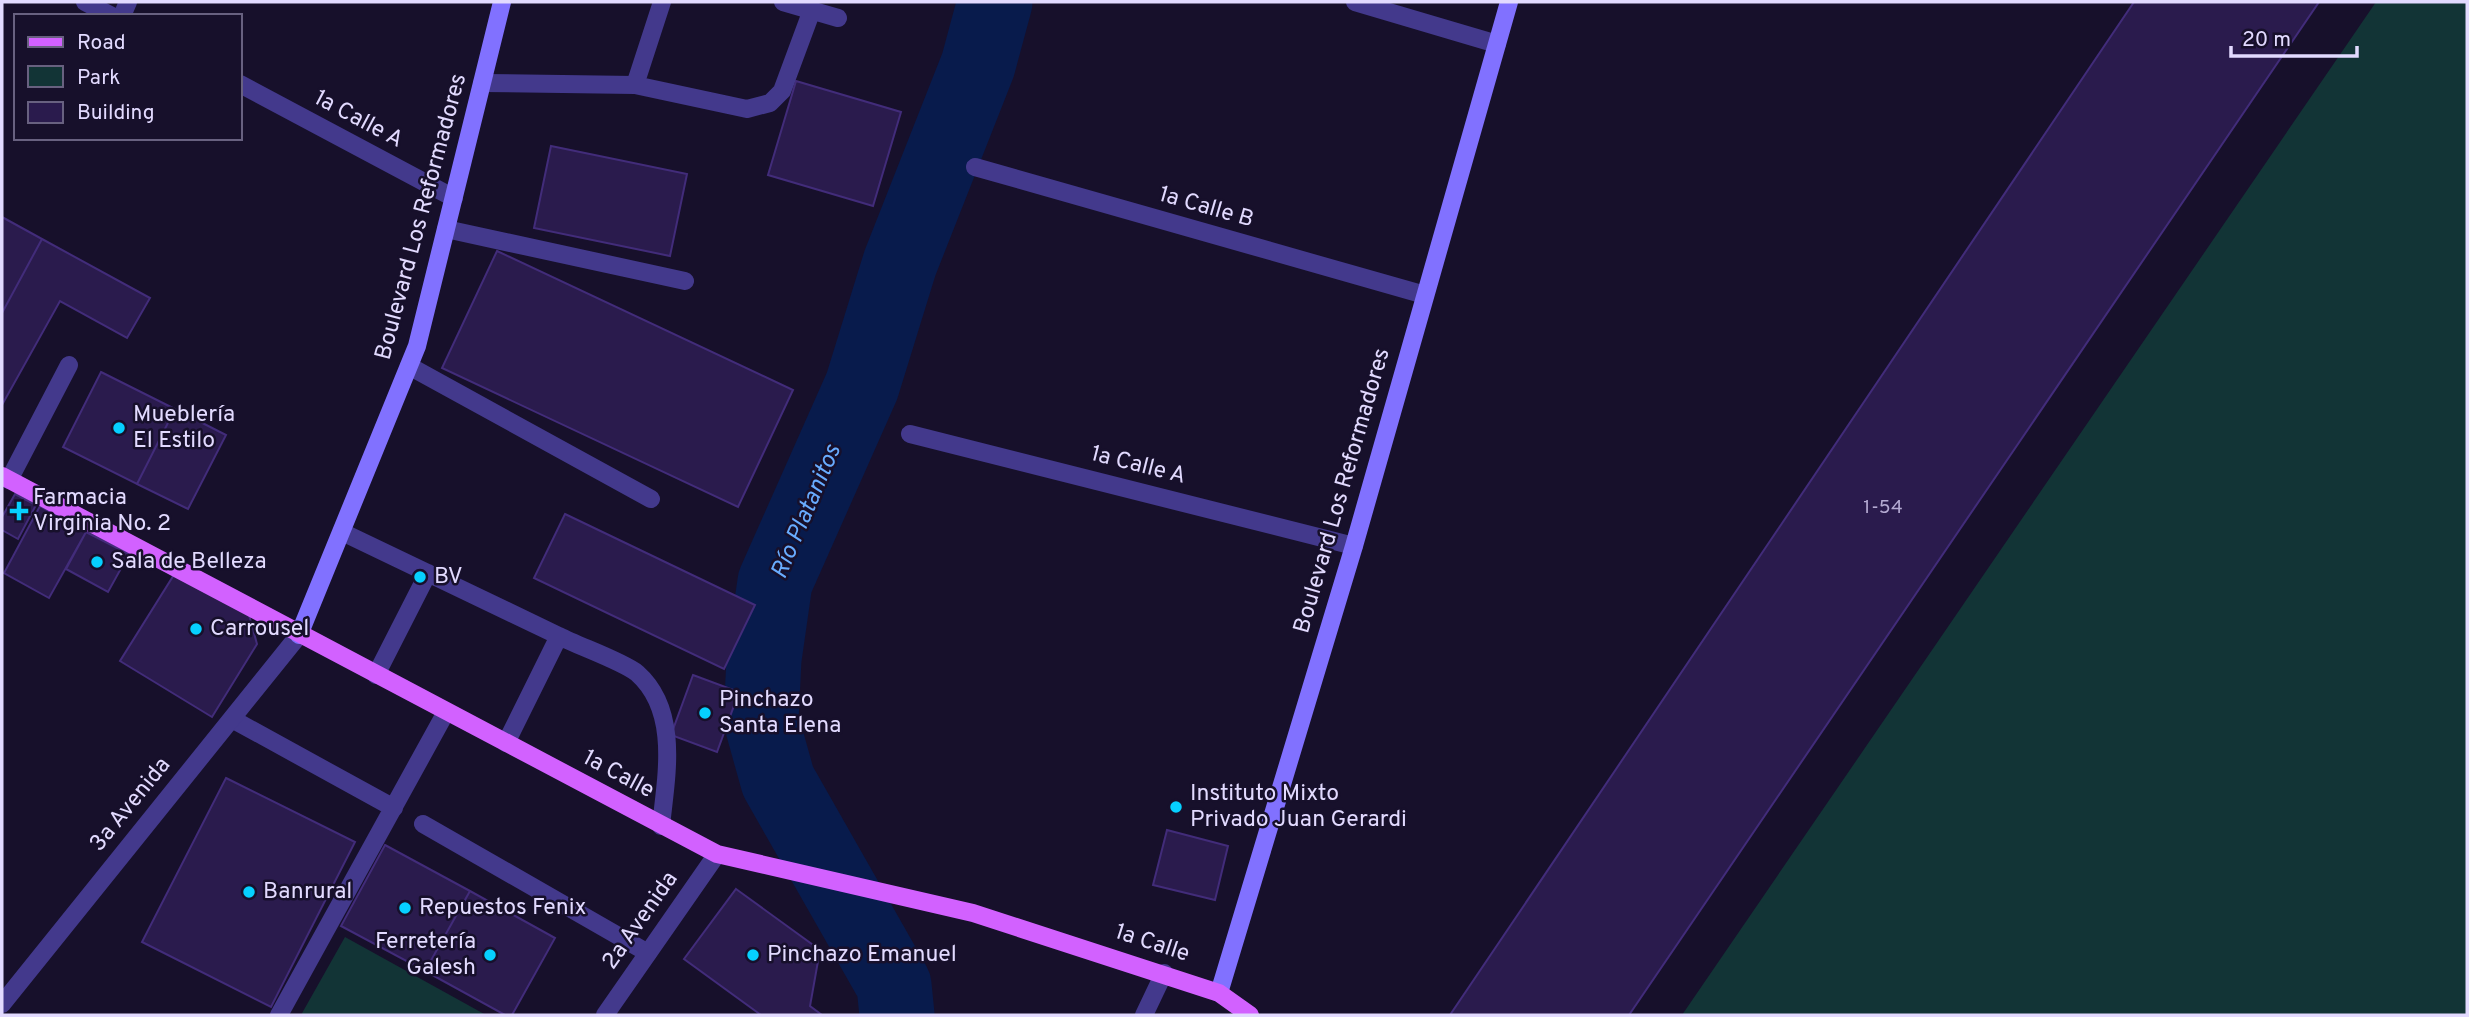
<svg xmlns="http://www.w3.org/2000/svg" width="2469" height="1017" font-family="Overpass,sans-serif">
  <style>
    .green { fill: #123436 }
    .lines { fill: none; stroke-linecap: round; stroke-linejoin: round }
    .river { stroke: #081b4c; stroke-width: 75 }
    .building { fill: #2a1b4d; stroke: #422c7a; stroke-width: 2 }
    .service { stroke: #43398c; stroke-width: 18 }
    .minor { stroke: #43398c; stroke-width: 18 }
    .secondary { stroke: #8171ff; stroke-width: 18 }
    .primary { stroke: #d261ff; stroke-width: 18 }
    .poi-dot { fill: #06d0ff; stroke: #17102b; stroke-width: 2.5 }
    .labels { text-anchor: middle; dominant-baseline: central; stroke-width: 5; stroke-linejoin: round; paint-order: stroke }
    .number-label { font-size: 19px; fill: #b4aad2 }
    .street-label { font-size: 23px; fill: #e2daff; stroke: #17102b }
    .poi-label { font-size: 23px; fill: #e2daff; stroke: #17102b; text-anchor: start }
    .water-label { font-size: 24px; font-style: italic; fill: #68acff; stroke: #17102b }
  </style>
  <rect width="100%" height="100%" fill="#17102b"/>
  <path class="green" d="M 2376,2 L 2467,2 L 2467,1015 L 1682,1015 Z
    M 345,937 L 486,1015 L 301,1015 Z"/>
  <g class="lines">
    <path class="river" d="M 897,1015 L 894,985 L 778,781 L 761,720 L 764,659 L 775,582 L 862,386 L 900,263 L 978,65 L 995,2"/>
  </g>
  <path class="building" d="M 2134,2 L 2319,2 L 1629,1015 L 1450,1015 Z
    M 796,81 L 901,112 L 873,206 L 768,175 Z
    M 551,146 L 687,174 L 670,256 L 534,228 Z
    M 2,217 L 42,239 L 2,313 Z
    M 42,239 L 150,298 L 127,338 L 60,301 L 2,405 L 2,313 Z
    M 497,251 L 793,390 L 738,507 L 442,368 Z
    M 101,372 L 175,409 L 137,484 L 63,447 Z
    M 175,409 L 226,435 L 188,509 L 137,484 Z
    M 15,494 L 36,505 L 18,539 L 2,530 L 2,517 Z
    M 40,506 L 86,532 L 49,598 L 4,573 Z
    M 565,514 L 755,605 L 724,669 L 534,578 Z
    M 86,532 L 129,554 L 108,592 L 66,569 Z
    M 177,570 L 249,615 L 257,644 L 212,717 L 120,661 Z
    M 693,675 L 739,692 L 717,752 L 671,735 Z
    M 226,778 L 355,842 L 271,1007 L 142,942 Z
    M 1167,830 L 1228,846 L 1215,900 L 1153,885 Z
    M 385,845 L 470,891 L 425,971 L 341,926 Z
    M 736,889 L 820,950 L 810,1006 L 822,1015 L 761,1015 L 684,959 Z
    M 470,891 L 555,938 L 512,1015 L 505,1015 L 425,971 Z"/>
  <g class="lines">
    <path class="service" d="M 783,2 L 838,18
      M 122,16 L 128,2
      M 482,83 L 635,85 L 662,2
      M 635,85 L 747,109 L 770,103 L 782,91 L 812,10
      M 446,229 L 685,281
      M 409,366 L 651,499
      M 9,480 L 69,365
      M 342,532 L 559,636 L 506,743
      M 559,636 C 578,646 622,661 637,673 C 680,711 666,777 661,826
      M 376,675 L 428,573
      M 232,719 L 394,808
      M 423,824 L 648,953
      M 279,1015 L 446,712
      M 1144,1015 L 1164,973"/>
    <path class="minor" d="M 85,2 L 112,16
      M 1355,2 L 1497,44
      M 240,84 L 454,198
      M 975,167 L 1425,295
      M 910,434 L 1354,546
      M 2,1004 L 299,635
      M 605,1015 L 717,854"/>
    <path class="secondary" d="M 299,635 L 417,346 L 502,2
      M 1219,993 L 1354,546 L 1509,2"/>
    <path class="primary" d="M 2,476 L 717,854 L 973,913 L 1219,993 L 1250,1015"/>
  </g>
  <g class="poi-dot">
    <circle cx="119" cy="428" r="7"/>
    <path d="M15.5 500.5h7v7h7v7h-7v7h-7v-7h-7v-7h7z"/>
    <circle cx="97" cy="562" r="7"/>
    <circle cx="420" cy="577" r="7"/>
    <circle cx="196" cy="629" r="7"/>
    <circle cx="705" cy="713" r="7"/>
    <circle cx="1176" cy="807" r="7"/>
    <circle cx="249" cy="892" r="7"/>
    <circle cx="405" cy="908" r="7"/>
    <circle cx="490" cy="955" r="7"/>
    <circle cx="753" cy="955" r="7"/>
  </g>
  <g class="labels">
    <g class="number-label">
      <text x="1883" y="508">1-54</text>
    </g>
    <g class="street-label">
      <text transform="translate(358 120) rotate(28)">1a Calle A</text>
      <text transform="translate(1206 208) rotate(16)">1a Calle B</text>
      <text transform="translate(422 217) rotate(-75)">Boulevard Los Reformadores</text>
      <text transform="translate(1138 466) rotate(14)">1a Calle A</text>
      <text transform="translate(1343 491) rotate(-74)">Boulevard Los Reformadores</text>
      <text transform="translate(618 775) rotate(28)">1a Calle</text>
      <text transform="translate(131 805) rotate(-51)">3a Avenida</text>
      <text transform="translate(641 921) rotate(-55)">2a Avenida</text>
      <text transform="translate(1152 944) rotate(18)">1a Calle</text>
    </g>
    <g class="poi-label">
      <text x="133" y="415">Mueblería<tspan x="133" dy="26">El Estilo</tspan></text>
      <text x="33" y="498">Farmacia<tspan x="33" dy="26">Virginia No. 2</tspan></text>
      <text x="111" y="562">Sala de Belleza</text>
      <text x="434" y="577">BV</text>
      <text x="210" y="629">Carrousel</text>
      <text x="719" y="700">Pinchazo<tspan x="719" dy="26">Santa Elena</tspan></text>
      <text x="1190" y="794">Instituto Mixto<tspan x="1190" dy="26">Privado Juan Gerardi</tspan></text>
      <text x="263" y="892">Banrural</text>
      <text x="419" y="908">Repuestos Fenix</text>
      <text x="476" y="942" text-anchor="end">Ferretería<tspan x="476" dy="26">Galesh</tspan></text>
      <text x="767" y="955">Pinchazo Emanuel</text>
    </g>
    <g class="water-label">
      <text transform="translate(807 512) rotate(-67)">Río Platanitos</text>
    </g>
  </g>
  <rect width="2469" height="1017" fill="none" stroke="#e2daff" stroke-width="7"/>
  <rect x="14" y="14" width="228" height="126" fill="#17102b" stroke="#686180" stroke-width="2"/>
  <rect x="28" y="37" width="35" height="10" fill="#d261ff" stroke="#686180" stroke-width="2"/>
  <text x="77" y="49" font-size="21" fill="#e2daff">Road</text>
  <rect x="28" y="66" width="35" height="21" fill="#123436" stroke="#686180" stroke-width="2"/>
  <text x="77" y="84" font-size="21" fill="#e2daff">Park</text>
  <rect x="28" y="102" width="35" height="21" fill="#2a1b4d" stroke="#686180" stroke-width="2"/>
  <text x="77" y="119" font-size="21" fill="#e2daff">Building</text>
  <path d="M2231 46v10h126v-10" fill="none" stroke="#e2daff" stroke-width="3.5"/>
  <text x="2242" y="46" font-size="21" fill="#e2daff" stroke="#17102b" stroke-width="5" paint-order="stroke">20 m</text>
</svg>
